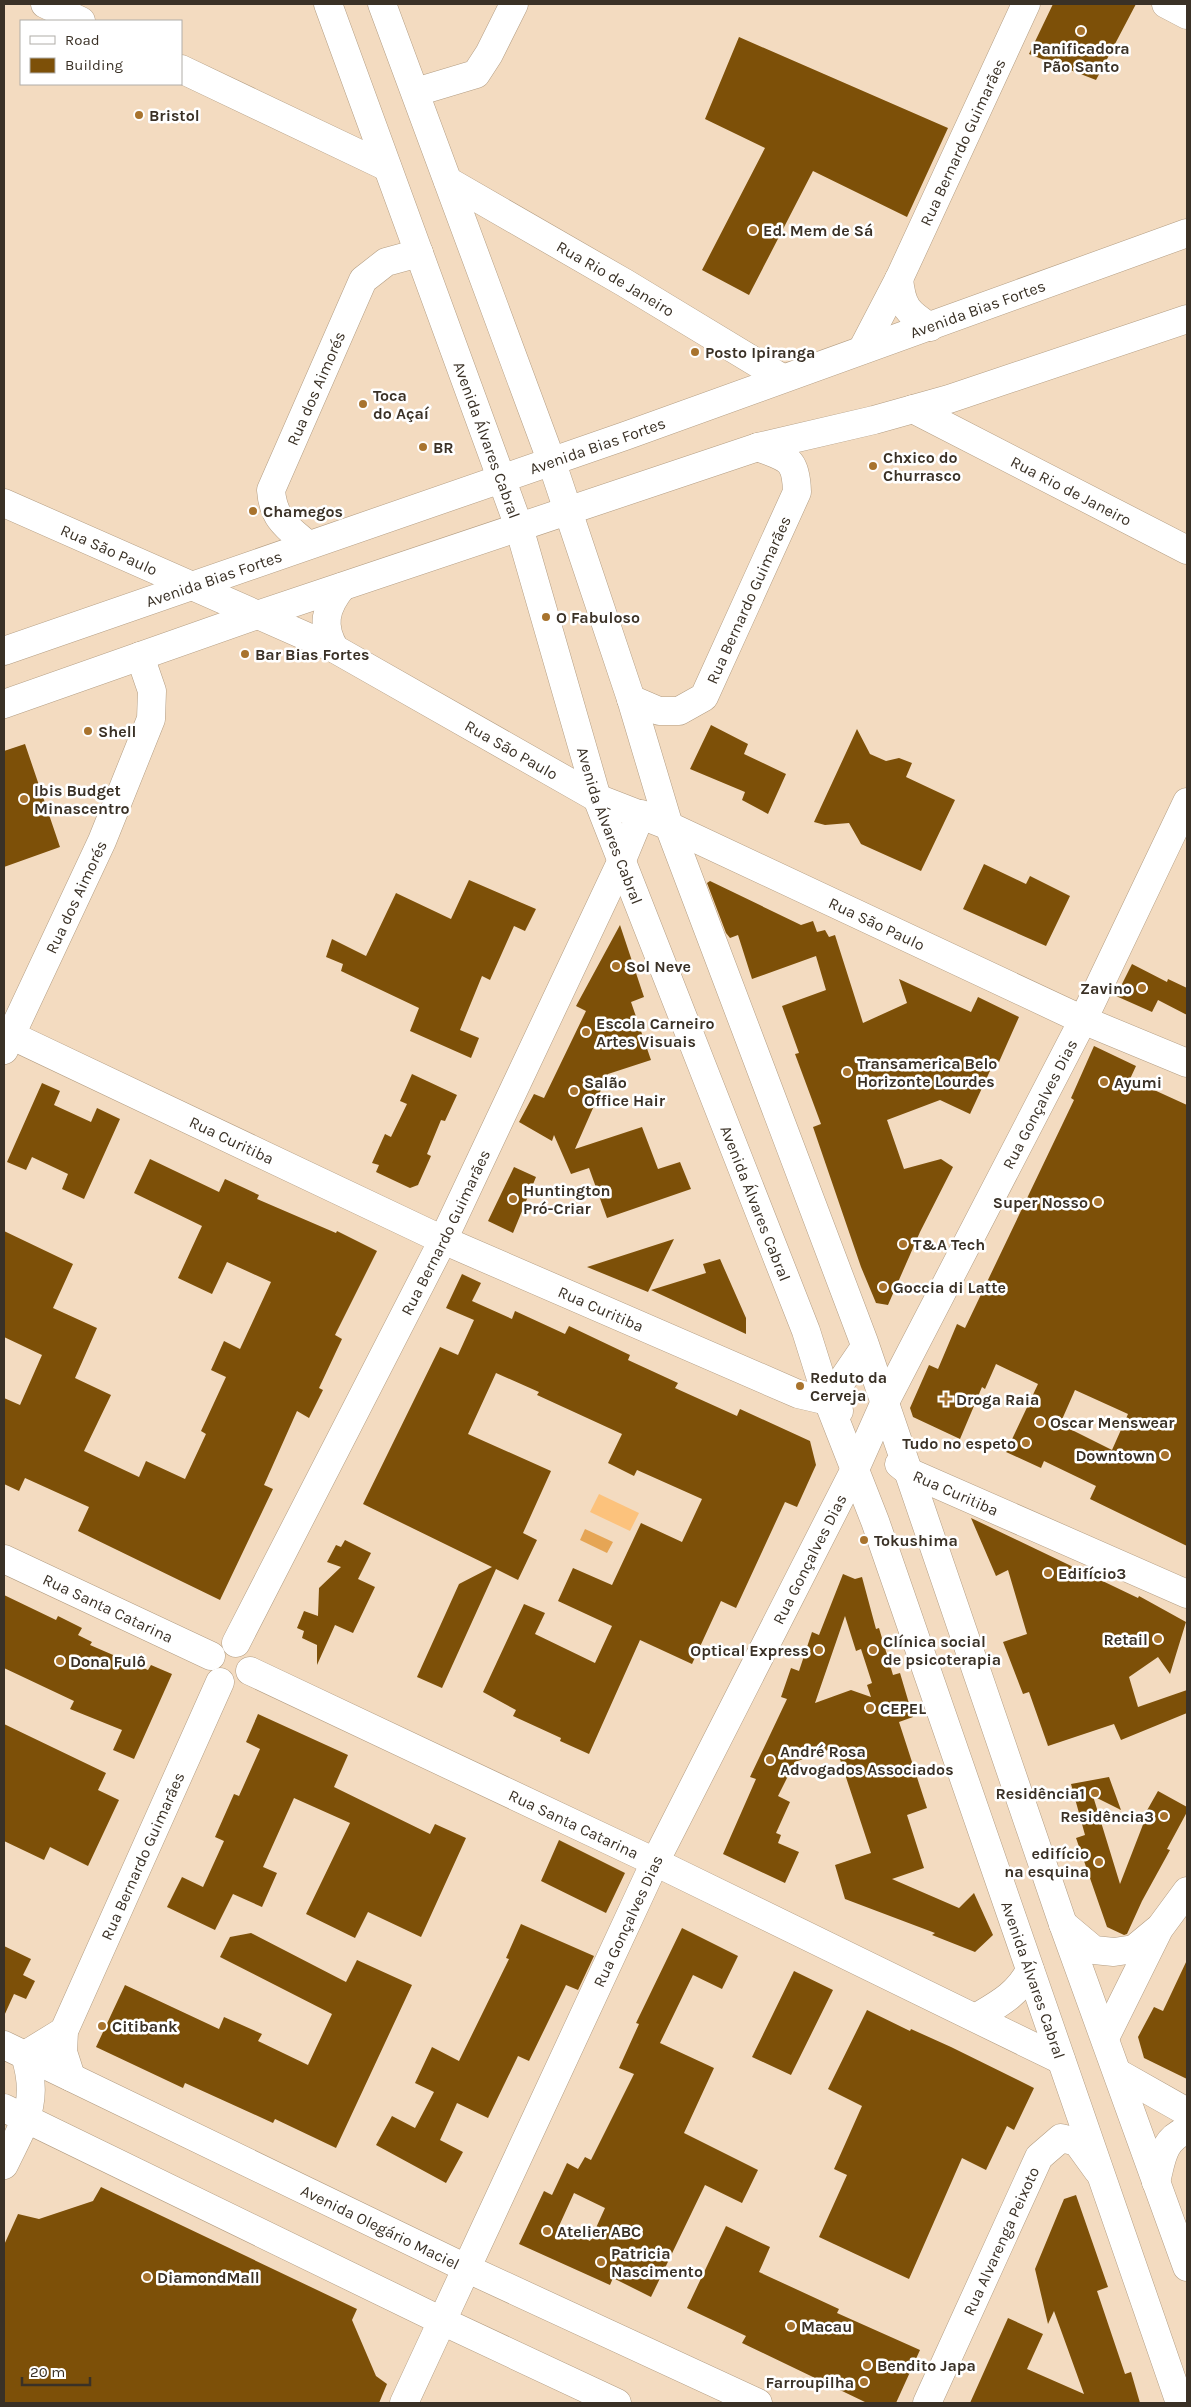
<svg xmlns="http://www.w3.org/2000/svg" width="1191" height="2407" font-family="Karla,sans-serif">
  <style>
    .green { fill: #fcc27c }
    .water { fill: #e5a555 }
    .building { fill: #7d5008; fill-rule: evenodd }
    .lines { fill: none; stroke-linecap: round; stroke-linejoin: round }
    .street-casing { stroke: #b39d82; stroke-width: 29 }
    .secondary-casing { stroke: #b39d82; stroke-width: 29 }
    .street { stroke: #fff; stroke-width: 28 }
    .secondary { stroke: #fff; stroke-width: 28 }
    .poi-dot { fill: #a8732d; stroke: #fff; stroke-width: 2 }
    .labels { text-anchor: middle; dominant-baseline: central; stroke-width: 5; stroke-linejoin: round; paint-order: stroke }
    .poi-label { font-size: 16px; font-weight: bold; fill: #3a3126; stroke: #fff; text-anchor: start }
    .street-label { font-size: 16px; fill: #3a3126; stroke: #fff }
  </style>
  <rect width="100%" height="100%" fill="#f3dbc0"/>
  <path class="green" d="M 599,1494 L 639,1513 L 630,1531 L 590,1512 Z"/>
  <path class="water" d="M 585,1529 L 613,1542 L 607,1553 L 580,1540 Z"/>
  <path class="building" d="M 1053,4 L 1136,4 L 1096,80 L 1029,54 Z
    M 739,37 L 948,128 L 907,217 L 813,171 L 749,295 L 702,270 L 765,148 L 705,119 Z
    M 711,725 L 748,744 L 744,754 L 786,774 L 768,814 L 742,800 L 745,792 L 690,769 Z
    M 857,729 L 870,754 L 886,761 L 899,758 L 912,763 L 906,777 L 955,800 L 921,871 L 861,844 L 849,823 L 825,825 L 814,822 Z
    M 25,744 L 60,847 L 4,867 L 4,751 Z
    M 984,864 L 1026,884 L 1030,876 L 1070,896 L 1046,946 L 963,909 Z
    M 469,880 L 536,909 L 525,931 L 514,926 L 490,980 L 482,976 L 460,1030 L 479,1038 L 471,1058 L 410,1031 L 419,1008 L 341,971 L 343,964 L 326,957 L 332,939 L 366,956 L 396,893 L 451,919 Z
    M 710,881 L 801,925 L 813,921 L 817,932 L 825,930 L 829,937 L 835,935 L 863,1023 L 907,1003 L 899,979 L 971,1012 L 978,997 L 1019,1017 L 999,1062 L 995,1060 L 970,1114 L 940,1100 L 887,1120 L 904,1169 L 941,1159 L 953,1167 L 920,1232 L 888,1305 L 876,1303 L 861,1267 L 813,1127 L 821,1124 L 795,1054 L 799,1053 L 782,1006 L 826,990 L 816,956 L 752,979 L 738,935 L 730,938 L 726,933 L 707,883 Z
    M 620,925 L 644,997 L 631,1002 L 651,1060 L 608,1074 L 575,1149 L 642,1127 L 658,1169 L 680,1162 L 691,1189 L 607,1218 L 589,1168 L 571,1174 L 554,1135 L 552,1141 L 519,1122 L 534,1094 L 544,1098 L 586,1011 L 576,1006 Z
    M 1132,964 L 1167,982 L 1168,979 L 1187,988 L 1187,1015 L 1158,1000 L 1152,1012 L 1116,996 Z
    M 1094,1046 L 1136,1066 L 1130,1079 L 1187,1105 L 1187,1546 L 1090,1499 L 1096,1486 L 1044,1461 L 1041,1468 L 1006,1452 L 1038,1384 L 996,1364 L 985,1389 L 982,1387 L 960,1439 L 913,1417 L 910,1408 L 929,1365 L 938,1369 L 957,1324 L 965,1328 L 1074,1100 L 1071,1098 ZM 1075,1390 L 1128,1414 L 1112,1450 L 1060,1424 Z
    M 412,1074 L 457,1095 L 445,1121 L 441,1120 L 427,1154 L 431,1156 L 418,1185 L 410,1188 L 376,1172 L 379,1165 L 372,1163 L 385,1134 L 391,1137 L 407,1104 L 400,1101 Z
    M 42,1083 L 60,1091 L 54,1105 L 91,1122 L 97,1108 L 120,1119 L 84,1199 L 62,1189 L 68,1174 L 32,1157 L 26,1170 L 7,1162 Z
    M 150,1159 L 219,1192 L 225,1179 L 259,1195 L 257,1199 L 336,1233 L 337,1231 L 377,1251 L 335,1335 L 342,1339 L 319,1388 L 323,1390 L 309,1418 L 297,1411 L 264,1485 L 273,1489 L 220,1600 L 78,1531 L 89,1507 L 25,1478 L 19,1491 L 4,1484 L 4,1398 L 20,1405 L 42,1355 L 4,1337 L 4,1231 L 73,1264 L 53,1308 L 97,1328 L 75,1378 L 111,1395 L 84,1451 L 139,1477 L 146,1461 L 185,1479 L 206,1434 L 201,1431 L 226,1377 L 211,1370 L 224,1341 L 240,1349 L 271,1282 L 227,1262 L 212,1294 L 178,1278 L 202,1226 L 134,1193 Z
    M 514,1167 L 536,1177 L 513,1233 L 488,1221 Z
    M 674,1239 L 648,1292 L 587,1267 Z
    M 720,1259 L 746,1318 L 746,1334 L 651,1290 L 706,1273 L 703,1264 Z
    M 462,1274 L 481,1283 L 472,1301 L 512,1319 L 515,1311 L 565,1334 L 569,1326 L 630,1355 L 628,1360 L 678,1383 L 675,1388 L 737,1416 L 740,1409 L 810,1441 L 816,1465 L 797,1507 L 785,1502 L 736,1608 L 721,1601 L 692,1664 L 640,1640 L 589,1754 L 560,1741 L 561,1738 L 513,1716 L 516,1710 L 483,1692 L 524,1604 L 545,1613 L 535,1634 L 595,1663 L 612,1626 L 558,1601 L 573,1568 L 612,1585 L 641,1523 L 682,1542 L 702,1499 L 637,1470 L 634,1476 L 608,1463 L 622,1434 L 537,1395 L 539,1392 L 496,1373 L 468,1434 L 551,1471 L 523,1533 L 537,1540 L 518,1580 L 496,1569 L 442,1688 L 417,1677 L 459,1584 L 492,1567 L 363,1504 L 440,1347 L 458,1355 L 474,1320 L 446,1308 Z
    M 971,1518 L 1138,1598 L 1139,1596 L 1186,1622 L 1170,1674 L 1158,1657 L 1129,1677 L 1138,1707 L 1187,1690 L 1187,1713 L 1121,1740 L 1114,1724 L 1048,1746 L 1029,1692 L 1023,1694 L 1003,1642 L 1027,1634 L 1008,1570 L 996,1576 Z
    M 345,1540 L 371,1553 L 358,1579 L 375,1587 L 353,1633 L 335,1625 L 317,1665 L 317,1645 L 302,1638 L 304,1631 L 297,1628 L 304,1611 L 318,1616 L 319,1588 L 341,1567 L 327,1562 L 336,1545 L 341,1547 Z
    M 843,1574 L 855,1579 L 862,1577 L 876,1629 L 879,1628 L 893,1675 L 900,1673 L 913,1717 L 899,1722 L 927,1808 L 907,1815 L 924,1868 L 892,1879 L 959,1908 L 974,1893 L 993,1935 L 975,1952 L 932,1935 L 935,1933 L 845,1899 L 835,1865 L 871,1853 L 836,1747 L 795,1762 L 778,1796 L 790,1802 L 776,1833 L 781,1835 L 778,1843 L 799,1852 L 785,1883 L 723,1854 L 756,1779 L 750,1777 L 787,1699 L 781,1697 L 791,1668 L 799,1671 L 812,1632 L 819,1635 ZM 845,1616 L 856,1651 L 861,1649 L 872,1683 L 867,1685 L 871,1697 L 851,1690 L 815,1703 Z
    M 4,1595 L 56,1620 L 58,1616 L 82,1628 L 78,1635 L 92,1642 L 90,1645 L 148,1670 L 151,1665 L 172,1674 L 134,1759 L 113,1750 L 122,1730 L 70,1709 L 74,1701 L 4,1668 Z
    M 258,1714 L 348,1755 L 334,1787 L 430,1834 L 435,1824 L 466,1838 L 421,1937 L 368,1912 L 355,1938 L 306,1914 L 350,1823 L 294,1798 L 263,1867 L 277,1873 L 262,1907 L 233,1894 L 215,1930 L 167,1907 L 182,1877 L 203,1887 L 224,1841 L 215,1837 L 234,1794 L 239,1796 L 260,1749 L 246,1742 Z
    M 4,1724 L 106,1773 L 98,1790 L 119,1800 L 88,1866 L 50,1847 L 44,1860 L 4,1841 Z
    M 1109,1777 L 1121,1810 L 1093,1796 L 1120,1884 L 1144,1822 L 1141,1821 L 1158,1791 L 1187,1807 L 1187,1812 L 1167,1849 L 1170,1850 L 1142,1901 L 1127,1934 L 1124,1935 L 1107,1927 L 1076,1838 L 1085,1835 L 1071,1784 Z
    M 559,1840 L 625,1873 L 606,1913 L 541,1881 Z
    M 521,1924 L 594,1956 L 578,1990 L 566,1985 L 529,2061 L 518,2056 L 488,2118 L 457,2103 L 440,2140 L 463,2152 L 446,2183 L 376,2145 L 392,2116 L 415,2128 L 434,2092 L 415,2083 L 432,2047 L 459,2061 L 509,1959 L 506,1958 Z
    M 682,1928 L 738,1956 L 722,1989 L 693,1975 L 660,2043 L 714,2068 L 684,2133 L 758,2170 L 742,2203 L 705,2185 L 651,2297 L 613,2278 L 610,2285 L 519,2244 L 544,2191 L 552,2195 L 567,2163 L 578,2169 L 585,2157 L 591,2160 L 634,2074 L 619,2068 L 639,2024 L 636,2023 ZM 574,2193 L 605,2208 L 590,2241 L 559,2226 Z
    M 251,1933 L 346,1982 L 357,1960 L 412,1985 L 336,2148 L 275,2119 L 273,2123 L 185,2083 L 183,2088 L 96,2047 L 125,1985 L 219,2029 L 224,2017 L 262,2034 L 258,2041 L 308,2065 L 332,2014 L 220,1957 L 230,1937 Z
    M 4,1946 L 31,1959 L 23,1975 L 35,1981 L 26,1999 L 14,1994 L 4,2016 Z
    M 1187,1960 L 1187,2079 L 1144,2058 L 1138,2037 L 1154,2007 L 1163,2011 Z
    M 794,1971 L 833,1990 L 791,2075 L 752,2057 Z
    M 867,2010 L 910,2031 L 911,2029 L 951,2047 L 1034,2088 L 1014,2130 L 1007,2126 L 986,2170 L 962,2158 L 909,2279 L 819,2237 L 847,2175 L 834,2169 L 862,2106 L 828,2089 Z
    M 101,2187 L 357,2309 L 352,2320 L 376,2376 L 387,2384 L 379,2403 L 4,2403 L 4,2245 L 18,2214 L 39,2219 L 93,2201 Z
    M 1076,2195 L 1108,2287 L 1097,2291 L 1125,2374 L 1131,2372 L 1140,2403 L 970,2403 L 1008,2318 L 1043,2334 L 1027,2369 L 1084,2394 L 1054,2311 L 1048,2324 L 1035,2269 L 1064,2199 Z
    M 726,2226 L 770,2247 L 759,2272 L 839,2309 L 837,2313 L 920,2350 L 896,2403 L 867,2403 L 742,2343 L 746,2336 L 687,2308 Z"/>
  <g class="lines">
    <g class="street-casing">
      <g id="street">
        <path d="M 45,4 L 81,21"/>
        <path d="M 181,69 L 387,167"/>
        <path d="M 416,92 L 476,74 L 489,54 L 514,4"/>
        <path id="s1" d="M 448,181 L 625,283 L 782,378"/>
        <path d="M 899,279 C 902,307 907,312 930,327"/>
        <path id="s2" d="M 862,350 L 899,279 L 1026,4"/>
        <path id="s3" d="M 913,409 L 1187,550"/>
        <path id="s4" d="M 308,545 C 287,527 273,519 271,490 L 363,280 L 386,262 L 419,253"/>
        <path id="s5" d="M 631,699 L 659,711 L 679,711 L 704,697 L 797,492 C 796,457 787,459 758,447"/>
        <path id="s6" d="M 4,1050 L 102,841 L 151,719 L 152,691 L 140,656"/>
        <path id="s7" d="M 4,1559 L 211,1656"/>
        <path id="s8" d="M 236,1643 L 443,1240 L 622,860 L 641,814"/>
        <path id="s9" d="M 250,1671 L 655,1862 L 1061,2060"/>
        <path d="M 1063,1924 L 1094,1950 L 1114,1952 L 1134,1949 L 1157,1930"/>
        <path d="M 977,2017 C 999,2004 1018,1994 1030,1970"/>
        <path d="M 1105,2038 L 1159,1929 L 1187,1891"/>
        <path d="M 1118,2073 L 1187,2112"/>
        <path id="s10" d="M 71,2077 L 63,2052 L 64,2031 L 220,1682"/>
        <path d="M 4,2165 C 24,2123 40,2103 25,2055 L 64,2031"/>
        <path d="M 1156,2182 C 1162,2159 1162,2140 1187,2130"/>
        <path d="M 404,2403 L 442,2321"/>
        <path id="s11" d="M 927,2403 L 1039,2157 L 1061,2138 L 1077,2142 L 1098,2171"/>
      </g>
    </g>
    <g class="secondary-casing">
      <g id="secondary">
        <path id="s12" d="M 328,4 L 519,527 L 597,798 L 806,1331 L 828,1401 L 875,1521 L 1180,2403"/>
        <path d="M 382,4 L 551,460 L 631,699 L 669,826 L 864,1342 L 1063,1924 L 1187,2267"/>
        <path d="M 1166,4 L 1187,15"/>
        <path id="s13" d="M 4,503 L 335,649 L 597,798 L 669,826 L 1083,1020 L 1187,1063"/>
        <path d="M 335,649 C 321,626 325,608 342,587"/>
        <path id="s14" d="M 4,651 L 625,436 L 1187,233"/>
        <path d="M 4,704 L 257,615 L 758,447 L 874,420 L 949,399 L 1187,319"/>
        <path id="s15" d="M 4,1032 L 443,1240 L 798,1394 L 828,1401 L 839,1411"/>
        <path d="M 828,1401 L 865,1347"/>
        <path id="s16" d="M 899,1464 L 909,1472 L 1187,1594"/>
        <path id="s17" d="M 4,2045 L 468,2269 L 758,2403"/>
        <path d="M 4,2108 L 442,2321 L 617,2403"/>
        <path id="s18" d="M 442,2321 L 655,1862 L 856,1467 L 884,1404 L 1083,1020 L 1187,802"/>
      </g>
    </g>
    <use href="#street" class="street"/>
    <use href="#secondary" class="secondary"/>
  </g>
  <g class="poi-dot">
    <circle cx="1081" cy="31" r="5"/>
    <circle cx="139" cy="115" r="5"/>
    <circle cx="753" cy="230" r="5"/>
    <circle cx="695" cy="352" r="5"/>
    <circle cx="363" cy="404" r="5"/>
    <circle cx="423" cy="447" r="5"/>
    <circle cx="873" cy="466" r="5"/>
    <circle cx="253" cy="511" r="5"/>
    <circle cx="546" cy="617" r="5"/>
    <circle cx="245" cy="654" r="5"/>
    <circle cx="88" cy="731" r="5"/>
    <circle cx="24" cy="799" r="5"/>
    <circle cx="616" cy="966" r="5"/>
    <circle cx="1142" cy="988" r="5"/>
    <circle cx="586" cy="1032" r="5"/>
    <circle cx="847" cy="1072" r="5"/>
    <circle cx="1104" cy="1082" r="5"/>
    <circle cx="574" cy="1091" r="5"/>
    <circle cx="513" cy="1199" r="5"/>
    <circle cx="1098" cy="1202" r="5"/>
    <circle cx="903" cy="1244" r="5"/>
    <circle cx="883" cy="1287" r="5"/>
    <circle cx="800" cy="1386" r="5"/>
    <path d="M943.5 1391.5h5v5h5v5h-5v5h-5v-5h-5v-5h5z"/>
    <circle cx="1040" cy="1422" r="5"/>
    <circle cx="1026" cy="1443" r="5"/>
    <circle cx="1165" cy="1455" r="5"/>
    <circle cx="864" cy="1540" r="5"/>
    <circle cx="1048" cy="1573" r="5"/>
    <circle cx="1158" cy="1639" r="5"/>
    <circle cx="819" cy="1650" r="5"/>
    <circle cx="873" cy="1650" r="5"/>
    <circle cx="60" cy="1661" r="5"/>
    <circle cx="870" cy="1708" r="5"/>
    <circle cx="770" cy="1760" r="5"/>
    <circle cx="1095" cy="1793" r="5"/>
    <circle cx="1164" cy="1816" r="5"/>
    <circle cx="1099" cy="1862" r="5"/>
    <circle cx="102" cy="2026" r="5"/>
    <circle cx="547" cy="2231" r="5"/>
    <circle cx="601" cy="2262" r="5"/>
    <circle cx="147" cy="2277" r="5"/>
    <circle cx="791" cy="2326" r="5"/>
    <circle cx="867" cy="2365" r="5"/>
    <circle cx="864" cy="2382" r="5"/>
  </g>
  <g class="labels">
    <g class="poi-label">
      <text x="1081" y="48" text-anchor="middle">Panificadora<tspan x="1081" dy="18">Pão Santo</tspan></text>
      <text x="149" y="115">Bristol</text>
      <text x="763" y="230">Ed. Mem de Sá</text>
      <text x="705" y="352">Posto Ipiranga</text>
      <text x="373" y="395">Toca<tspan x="373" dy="18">do Açaí</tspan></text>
      <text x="433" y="447">BR</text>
      <text x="883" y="457">Chxico do<tspan x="883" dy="18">Churrasco</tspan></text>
      <text x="263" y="511">Chamegos</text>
      <text x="556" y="617">O Fabuloso</text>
      <text x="255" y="654">Bar Bias Fortes</text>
      <text x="98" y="731">Shell</text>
      <text x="34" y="790">Ibis Budget<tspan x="34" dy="18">Minascentro</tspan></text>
      <text x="626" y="966">Sol Neve</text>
      <text x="1132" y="988" text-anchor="end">Zavino</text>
      <text x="596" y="1023">Escola Carneiro<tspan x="596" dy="18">Artes Visuais</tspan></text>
      <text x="857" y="1063">Transamerica Belo<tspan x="857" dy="18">Horizonte Lourdes</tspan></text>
      <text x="584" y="1082">Salão<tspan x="584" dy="18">Office Hair</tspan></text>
      <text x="1114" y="1082">Ayumi</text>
      <text x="523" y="1190">Huntington<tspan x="523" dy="18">Pró-Criar</tspan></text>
      <text x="1088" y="1202" text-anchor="end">Super Nosso</text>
      <text x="913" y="1244">T&amp;A Tech</text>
      <text x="893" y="1287">Goccia di Latte</text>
      <text x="810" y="1377">Reduto da<tspan x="810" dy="18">Cerveja</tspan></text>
      <text x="956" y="1399">Droga Raia</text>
      <text x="1050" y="1422">Oscar Menswear</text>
      <text x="1016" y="1443" text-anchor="end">Tudo no espeto</text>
      <text x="1155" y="1455" text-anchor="end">Downtown</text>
      <text x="874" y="1540">Tokushima</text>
      <text x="1058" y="1573">Edifício3</text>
      <text x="1148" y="1639" text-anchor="end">Retail</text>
      <text x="883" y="1641">Clínica social<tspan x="883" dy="18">de psicoterapia</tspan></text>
      <text x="809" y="1650" text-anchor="end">Optical Express</text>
      <text x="70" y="1661">Dona Fulô</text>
      <text x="880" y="1708">CEPEL</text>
      <text x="780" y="1751">André Rosa<tspan x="780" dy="18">Advogados Associados</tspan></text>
      <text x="1085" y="1793" text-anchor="end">Residência1</text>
      <text x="1154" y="1816" text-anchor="end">Residência3</text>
      <text x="1089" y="1853" text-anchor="end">edifício<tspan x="1089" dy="18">na esquina</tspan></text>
      <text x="112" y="2026">Citibank</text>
      <text x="557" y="2231">Atelier ABC</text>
      <text x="611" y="2253">Patricia<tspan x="611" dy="18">Nascimento</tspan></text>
      <text x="157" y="2277">DiamondMall</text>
      <text x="801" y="2326">Macau</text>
      <text x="877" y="2365">Bendito Japa</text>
      <text x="854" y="2382" text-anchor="end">Farroupilha</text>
    </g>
    <g class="street-label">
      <text stroke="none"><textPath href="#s2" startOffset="231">Rua Bernardo Guimarães</textPath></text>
      <text stroke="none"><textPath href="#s1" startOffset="194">Rua Rio de Janeiro</textPath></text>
      <text stroke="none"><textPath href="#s14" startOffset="1032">Avenida Bias Fortes</textPath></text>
      <text stroke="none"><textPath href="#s4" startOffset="180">Rua dos Aimorés</textPath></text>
      <text stroke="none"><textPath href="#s12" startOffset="464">Avenida Álvares Cabral</textPath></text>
      <text stroke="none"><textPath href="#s14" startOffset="628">Avenida Bias Fortes</textPath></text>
      <text stroke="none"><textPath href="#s3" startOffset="178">Rua Rio de Janeiro</textPath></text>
      <text stroke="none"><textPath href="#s13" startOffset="115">Rua São Paulo</textPath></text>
      <text stroke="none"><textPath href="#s14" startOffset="222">Avenida Bias Fortes</textPath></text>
      <text stroke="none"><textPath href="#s5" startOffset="186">Rua Bernardo Guimarães</textPath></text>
      <text stroke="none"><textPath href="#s13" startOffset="565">Rua São Paulo</textPath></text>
      <text stroke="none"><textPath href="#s12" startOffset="869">Avenida Álvares Cabral</textPath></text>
      <text stroke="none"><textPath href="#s6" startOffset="169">Rua dos Aimorés</textPath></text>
      <text stroke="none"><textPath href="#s13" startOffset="970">Rua São Paulo</textPath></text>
      <text stroke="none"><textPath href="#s18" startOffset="1356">Rua Gonçalves Dias</textPath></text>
      <text stroke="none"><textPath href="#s15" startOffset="252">Rua Curitiba</textPath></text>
      <text stroke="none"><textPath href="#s12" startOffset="1274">Avenida Álvares Cabral</textPath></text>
      <text stroke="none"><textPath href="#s8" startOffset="461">Rua Bernardo Guimarães</textPath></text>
      <text stroke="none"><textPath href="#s15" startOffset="658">Rua Curitiba</textPath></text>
      <text stroke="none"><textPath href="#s16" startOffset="64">Rua Curitiba</textPath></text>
      <text stroke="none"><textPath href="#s18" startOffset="846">Rua Gonçalves Dias</textPath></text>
      <text stroke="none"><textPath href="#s7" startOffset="115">Rua Santa Catarina</textPath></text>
      <text stroke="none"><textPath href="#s9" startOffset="358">Rua Santa Catarina</textPath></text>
      <text stroke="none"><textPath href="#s10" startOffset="239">Rua Bernardo Guimarães</textPath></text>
      <text stroke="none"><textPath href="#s18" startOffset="441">Rua Gonçalves Dias</textPath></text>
      <text stroke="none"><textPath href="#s12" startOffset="2099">Avenida Álvares Cabral</textPath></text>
      <text stroke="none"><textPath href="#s17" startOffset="418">Avenida Olegário Maciel</textPath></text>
      <text stroke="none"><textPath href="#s11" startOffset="178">Rua Alvarenga Peixoto</textPath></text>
    </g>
  </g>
  <rect width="1191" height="2407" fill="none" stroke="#3a3126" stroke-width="10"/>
  <rect x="20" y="20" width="162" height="65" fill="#ffffff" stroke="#b0ada8"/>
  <rect x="30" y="36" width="25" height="8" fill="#ffffff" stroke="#b0ada8"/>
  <text x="65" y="45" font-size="15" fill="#3a3126">Road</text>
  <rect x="30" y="58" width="25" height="15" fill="#7d5008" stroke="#b0ada8"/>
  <text x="65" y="70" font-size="15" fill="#3a3126">Building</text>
  <path d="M22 2377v8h68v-8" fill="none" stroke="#3a3126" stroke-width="2.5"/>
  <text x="30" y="2377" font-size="15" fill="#3a3126" stroke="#ffffff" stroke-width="4" paint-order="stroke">20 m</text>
</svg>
